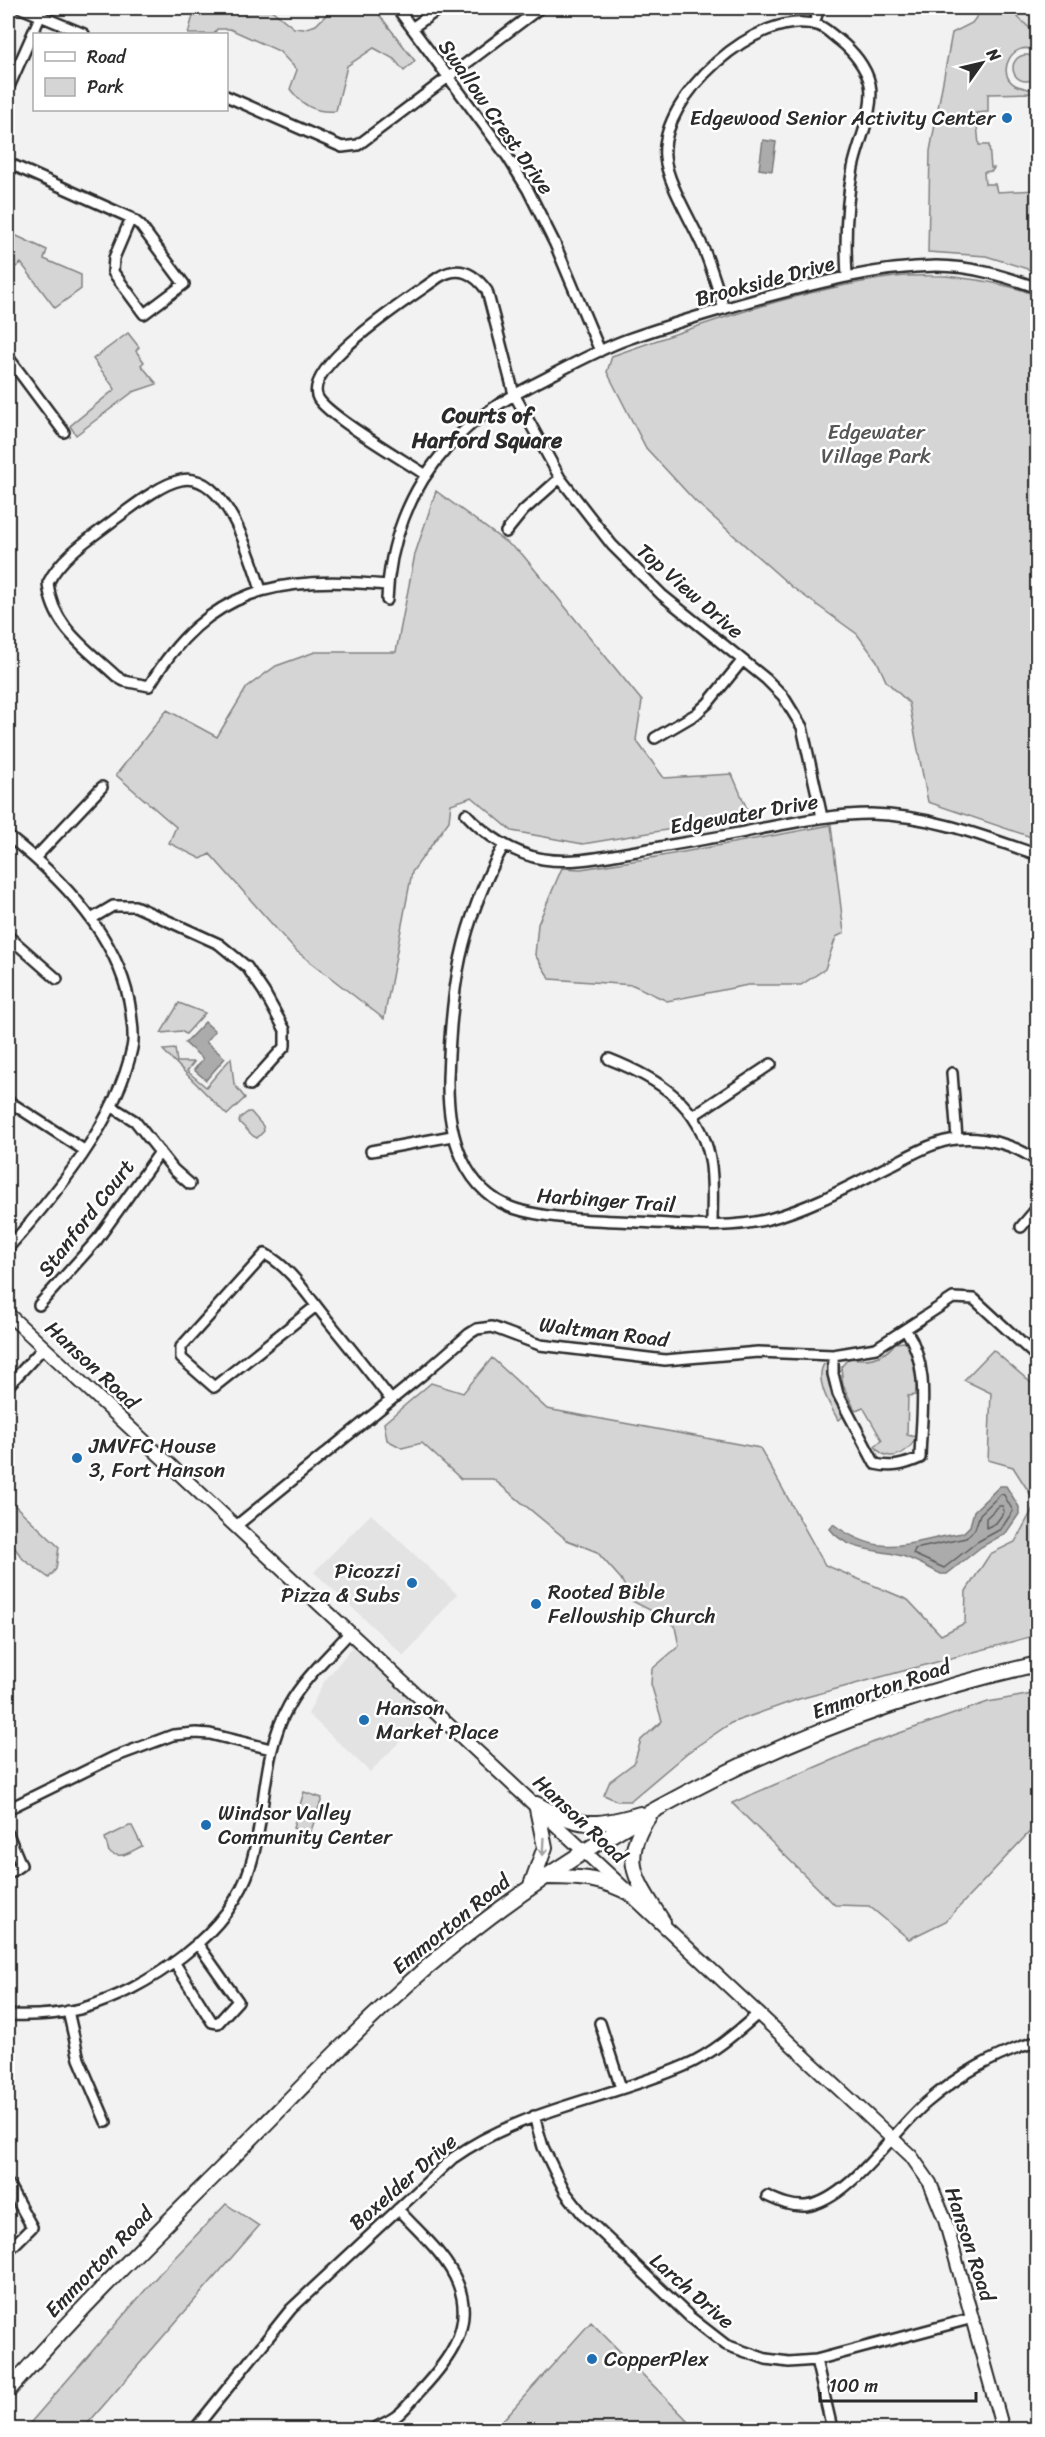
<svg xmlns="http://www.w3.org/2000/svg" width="1045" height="2437" font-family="Sriracha,sans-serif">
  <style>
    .built { fill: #e3e3e3 }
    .green { fill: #d5d5d5; stroke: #808080; stroke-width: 1.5 }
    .water { fill: #ababab; stroke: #787878; stroke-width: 1.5 }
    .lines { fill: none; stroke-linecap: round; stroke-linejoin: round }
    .shore { stroke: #5e5e5e; stroke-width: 1.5 }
    .minor-casing { stroke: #2b2b2b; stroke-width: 14 }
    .tertiary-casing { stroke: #2b2b2b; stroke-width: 16 }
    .secondary-casing { stroke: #2b2b2b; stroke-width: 18 }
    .minor { stroke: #fff; stroke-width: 9 }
    .tertiary { stroke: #fff; stroke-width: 12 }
    .secondary { stroke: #fff; stroke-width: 14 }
    .oneway { stroke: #a0a0a0 }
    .poi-dot { fill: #1f6fb2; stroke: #fff; stroke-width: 2 }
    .labels { text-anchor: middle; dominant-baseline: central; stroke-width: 5; stroke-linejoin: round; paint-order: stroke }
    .street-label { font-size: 21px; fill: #2b2b2b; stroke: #fff }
    .poi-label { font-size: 21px; fill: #2b2b2b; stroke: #fff; text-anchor: start }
    .park-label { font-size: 21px; fill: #565656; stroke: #fff }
    .neighbourhood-label { font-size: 22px; font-weight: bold; fill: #2b2b2b; stroke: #fff }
  </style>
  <rect width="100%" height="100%" fill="#f2f2f2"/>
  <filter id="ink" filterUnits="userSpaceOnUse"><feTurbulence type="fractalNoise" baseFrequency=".0167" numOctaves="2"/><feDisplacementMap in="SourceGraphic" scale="12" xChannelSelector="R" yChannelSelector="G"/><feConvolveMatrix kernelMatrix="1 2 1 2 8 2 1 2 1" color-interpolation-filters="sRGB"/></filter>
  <g filter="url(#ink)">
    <path class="built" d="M 1006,8 L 1037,8 L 1037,35 Z
      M 371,1514 L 457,1594 L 404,1656 L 314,1572 Z
      M 353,1646 L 427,1714 L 370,1772 L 308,1714 L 323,1683 Z"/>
    <path class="green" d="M 195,8 L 269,8 L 294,28 L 303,29 L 316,25 L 333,8 L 374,8 L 415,61 L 404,71 L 394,59 L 374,48 L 347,66 L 336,111 C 315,113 303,106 290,89 L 297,70 L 279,51 L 230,29 L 217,29 L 214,34 L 188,34 Z
      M 983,8 L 1008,8 L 1037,35 L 1037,52 C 1014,37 994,73 1015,85 C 1020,88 1028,88 1033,90 L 1034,93 L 988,94 L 988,112 L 976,113 L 979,145 L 989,145 L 991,168 L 994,168 L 992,171 L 984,172 L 985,184 L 995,184 L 997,192 L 1037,190 L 1037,272 L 986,256 L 928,252 L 930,151 L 952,33 L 972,23 Z
      M1013 68a13 13 0 1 1 26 0a13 13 0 1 1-26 0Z
      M 8,232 L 47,250 L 44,259 L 81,275 L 81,289 L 55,308 L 21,263 L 8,273 Z
      M 946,276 C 977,280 1008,283 1037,296 L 1037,839 L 928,802 L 909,703 L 886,681 L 877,661 L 857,634 L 792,587 L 695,501 L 646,448 L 607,372 L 612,356 C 702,324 800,289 895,277 C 912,275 929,276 946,276 Z
      M 128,333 L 139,347 L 136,351 L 144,362 L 141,365 L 157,384 L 133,392 L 76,435 L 70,426 L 115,389 L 93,359 Z
      M 436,491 L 522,554 L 642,701 L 636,740 L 664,778 L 732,774 L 750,816 L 583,844 L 512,831 L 472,797 L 451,804 L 449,821 L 412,872 L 384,1019 L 295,950 L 210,854 L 201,859 L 169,843 L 176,827 L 116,775 L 167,710 L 217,737 L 247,687 L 276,666 L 315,652 L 396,652 L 415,554 Z
      M 831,825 L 844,933 L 836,937 L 825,969 L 801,985 L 748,985 L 667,1001 L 633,985 L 550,979 L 535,955 L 538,924 L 562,868 L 581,869 L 645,859 Z
      M 179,1003 L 205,1013 L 186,1034 L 181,1031 L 161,1033 Z
      M 175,1049 L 177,1062 L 194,1062 L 187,1071 L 206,1087 L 231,1058 L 234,1084 L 245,1098 L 227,1115 L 163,1050 Z
      M 248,1112 L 251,1112 L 263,1126 L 264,1131 L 257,1138 L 253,1136 L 239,1122 L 240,1118 Z
      M 904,1342 L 909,1345 L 917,1369 L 916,1395 L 908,1396 L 907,1435 L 916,1437 C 909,1454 887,1465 875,1446 L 882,1440 L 863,1407 L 856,1410 L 854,1408 L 843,1385 L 841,1367 L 849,1358 C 867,1361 884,1359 895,1343 Z
      M 993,1350 L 1037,1388 L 1037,1635 L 799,1699 L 731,1723 L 687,1753 L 630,1801 L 617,1801 L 604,1795 L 610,1781 L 634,1763 L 641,1740 L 662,1721 L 651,1684 L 652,1669 L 679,1646 L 675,1627 L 664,1617 L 632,1601 L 621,1579 L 597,1552 L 567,1540 L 493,1479 L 461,1479 L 422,1443 L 402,1448 L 387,1440 L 384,1423 L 431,1383 L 463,1393 L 492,1358 L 547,1409 L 760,1448 L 825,1565 L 908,1600 L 941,1635 L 965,1623 L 966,1591 L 990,1554 L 1015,1542 L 1036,1503 L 1013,1467 L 988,1460 L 991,1393 L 964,1380 Z
      M 824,1364 L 827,1364 L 828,1367 L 831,1388 L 844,1416 L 838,1420 C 830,1405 814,1380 824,1364 Z
      M 8,1499 L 59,1547 L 56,1569 L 49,1578 L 23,1559 L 8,1539 Z
      M 1037,1693 L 1037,1824 L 946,1921 L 909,1939 L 869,1906 L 835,1905 L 732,1803 L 874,1742 L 988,1702 Z
      M 304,1792 L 322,1798 L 310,1834 L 293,1828 Z
      M 129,1826 L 132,1826 L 142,1846 C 130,1852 121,1860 109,1852 L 105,1838 Z
      M 226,2204 L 259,2226 L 83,2429 L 25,2429 L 160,2273 Z
      M 591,2322 L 696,2429 L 495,2429 Z"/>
    <path class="water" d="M 763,140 L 776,142 L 772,171 L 759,169 Z
      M 205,1022 L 215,1031 L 206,1042 L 225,1058 L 206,1080 L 194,1070 L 203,1059 L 185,1043 Z
      M 1000,1486 L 1006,1486 L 1019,1507 L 1019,1514 L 1006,1533 L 981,1547 L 947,1574 L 941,1574 C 928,1568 913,1558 898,1555 C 874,1549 847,1551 830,1529 L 833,1524 C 883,1561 909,1541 963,1533 L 970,1526 L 974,1511 Z"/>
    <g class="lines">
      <path class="shore" d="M 1001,1494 L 1004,1495 L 1013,1511 L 1001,1529 L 977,1542 L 944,1568 L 913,1554 L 915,1549 L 966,1538 L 975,1529 L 980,1514 Z
        M 999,1506 L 1003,1506 L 1004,1512 L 996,1523 L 986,1528 L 986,1518 Z"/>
      <g class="minor-casing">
        <path id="minor" d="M 21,8 L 84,34
          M 397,8 L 507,156 L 528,190 L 555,244 L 600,351
          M 814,24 L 819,8
          M 412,28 L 440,8
          M 8,89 L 44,8
          M 226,96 L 342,147 L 358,145 L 540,8
          M 8,163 L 131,218 L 140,225 L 184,284 L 144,314 L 113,272 L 114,258 L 131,218
          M 724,309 C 717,287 711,265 702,245 C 691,220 667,182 665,157 C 659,98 758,7 817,25 C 825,27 832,35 839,40 C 853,51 866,67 870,84 C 875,111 858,142 853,168 C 846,203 845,241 847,277
          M 8,357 L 64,432
          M 426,475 C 405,461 328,416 318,398 C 301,366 416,294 439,277 C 459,265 474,273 487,291 L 514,394 L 560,478 L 612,545 L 662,595 L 766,679 L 783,696 L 802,727 L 822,817
          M 506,532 L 523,511 L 560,478
          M 261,590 C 251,558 225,471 181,480 C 160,484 131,508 114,520 C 92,537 61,556 48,583 C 52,627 86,648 116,676 L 124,681 L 149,686 C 208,587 280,575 387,585
          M 387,600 C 389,544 409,490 447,448 C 475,416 510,396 546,378 C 573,364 600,349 628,339 C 671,324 715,311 758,299 C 817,283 876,267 936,266 C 972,266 1004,276 1038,288
          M 655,738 L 696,714 L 708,703 L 742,661
          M 466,814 C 485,835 514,854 543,859 C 575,864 606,856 637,851 C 676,844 715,838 754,830 C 792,823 831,814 871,814 C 929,815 983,836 1038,855
          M 8,836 C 63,879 121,939 131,1012 C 132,1024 135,1036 132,1048 C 117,1121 56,1194 8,1248
          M 504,845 C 460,924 451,988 448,1078 C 447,1132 462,1196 523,1211 C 560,1220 599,1220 637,1222 C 680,1224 727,1230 769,1219 C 813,1207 851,1185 891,1165 C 911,1155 934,1141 957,1139 C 984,1136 1017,1145 1038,1162
          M 35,858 L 102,787
          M 91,919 L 113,906 L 135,906 L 219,944 L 247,967 L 264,992 L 285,1030 L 285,1046 L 250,1085
          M 8,936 L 57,979
          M 609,1059 C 657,1078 700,1104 710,1159 C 714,1181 712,1203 712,1225
          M 952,1073 L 957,1139
          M 8,1101 L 84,1150
          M 111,1106 L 135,1121 L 174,1170 L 190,1184
          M 694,1115 L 771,1064
          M 371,1151 L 452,1136
          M 1021,1227 L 1038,1207
          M 39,1305 L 97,1240 L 160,1152
          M 316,1306 L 214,1387 L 181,1358 L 181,1347 L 265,1254 C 290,1267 307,1295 325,1317 C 347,1344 370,1372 391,1400
          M 833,1355 L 833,1374 L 838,1394 L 875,1464 C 892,1468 904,1465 920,1458 C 921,1414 931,1368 906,1330
          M 8,1386 L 44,1347
          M 236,1526 L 422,1375 L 469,1334 L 477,1329 L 492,1327 L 540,1345 L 665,1360 L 758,1352 L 833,1355 L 876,1348 L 953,1298 L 974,1299 L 1038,1358
          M 8,1809 L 114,1757 L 173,1735 L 196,1733 L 210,1734 L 271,1749
          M 8,1834 L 21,1865 L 8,1874
          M 174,1962 L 212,2022 L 218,2023 L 238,2001 L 197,1943
          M 68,2011 L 79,2059 L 106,2122
          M 8,2015 C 32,2016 56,2015 80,2009 C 147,1990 231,1934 251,1864 C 267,1811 261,1755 289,1705 C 304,1678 330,1655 350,1632
          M 600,2023 L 621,2088
          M 534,2116 L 543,2147 L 556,2174 L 566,2193 L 584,2216 L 690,2317 L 726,2345 L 766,2359 L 789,2362 L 816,2360 L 973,2318
          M 8,2184 L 32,2227 L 8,2251
          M 767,2196 C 780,2202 792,2207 806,2206 C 849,2201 894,2130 926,2103 C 961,2073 994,2055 1038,2041
          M 816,2360 L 831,2424
          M 194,2430 L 291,2309 L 453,2158 C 522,2109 608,2099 684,2066 C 712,2054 736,2033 759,2013
          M 371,2430 C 380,2425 391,2421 399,2414 C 407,2407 414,2398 421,2390 C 448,2361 475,2327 458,2284 C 446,2254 419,2233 398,2209"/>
      </g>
      <g class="tertiary-casing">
        <path id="tertiary" d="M 8,1314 L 911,2156 L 930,2183 L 945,2220 L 1003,2430"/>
      </g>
      <g class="secondary-casing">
        <path id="secondary" d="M 536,1804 C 578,1827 594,1828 640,1814
          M 649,1816 C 618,1861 638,1882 663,1922
          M 548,1877 C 582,1877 602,1878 633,1895
          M 530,1888 L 545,1847 L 536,1804
          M 8,2391 C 77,2311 152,2238 227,2163 C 292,2098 355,2030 425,1969 C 598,1821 815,1713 1038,1664"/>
      </g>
      <use href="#minor" class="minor"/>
      <use href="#tertiary" class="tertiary"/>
      <use href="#secondary" class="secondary"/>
    </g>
    <defs><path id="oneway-shaft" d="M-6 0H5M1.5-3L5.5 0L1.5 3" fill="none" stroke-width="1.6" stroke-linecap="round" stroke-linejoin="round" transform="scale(1.5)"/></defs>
    <use class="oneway" href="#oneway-shaft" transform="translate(543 1847) rotate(93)"/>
  </g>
  <g class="poi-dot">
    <circle cx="1007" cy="118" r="6"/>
    <circle cx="77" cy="1458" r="6"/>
    <circle cx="412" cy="1583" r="6"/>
    <circle cx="536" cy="1604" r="6"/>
    <circle cx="364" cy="1720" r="6"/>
    <circle cx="206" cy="1825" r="6"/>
    <circle cx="592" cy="2359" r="6"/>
  </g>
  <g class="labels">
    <g class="street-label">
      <text transform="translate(496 117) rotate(55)">Swallow Crest Drive</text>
      <text transform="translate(765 281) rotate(-15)">Brookside Drive</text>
      <text transform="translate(690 591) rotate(41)">Top View Drive</text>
      <text transform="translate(744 814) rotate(-10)">Edgewater Drive</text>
      <text transform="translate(606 1200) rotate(4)">Harbinger Trail</text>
      <text transform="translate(86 1218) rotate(-52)">Stanford Court</text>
      <text transform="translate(604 1332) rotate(7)">Waltman Road</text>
      <text transform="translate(92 1365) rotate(43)">Hanson Road</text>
      <text transform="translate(881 1689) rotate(-19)">Emmorton Road</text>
      <text transform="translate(580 1819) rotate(43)">Hanson Road</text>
      <text transform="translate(451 1924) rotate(-39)">Emmorton Road</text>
      <text transform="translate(403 2182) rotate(-41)">Boxelder Drive</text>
      <text transform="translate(970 2244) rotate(72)">Hanson Road</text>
      <text transform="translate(99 2262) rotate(-46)">Emmorton Road</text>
      <text transform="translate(692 2291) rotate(41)">Larch Drive</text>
    </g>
    <g class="poi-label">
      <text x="995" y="118" text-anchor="end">Edgewood Senior Activity Center</text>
      <text x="89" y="1446">JMVFC House<tspan x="89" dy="24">3, Fort Hanson</tspan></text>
      <text x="400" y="1571" text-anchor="end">Picozzi<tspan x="400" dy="24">Pizza &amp; Subs</tspan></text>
      <text x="548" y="1592">Rooted Bible<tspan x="548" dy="24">Fellowship Church</tspan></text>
      <text x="376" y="1708">Hanson<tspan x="376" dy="24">Market Place</tspan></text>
      <text x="218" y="1813">Windsor Valley<tspan x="218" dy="24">Community Center</tspan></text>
      <text x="604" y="2359">CopperPlex</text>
    </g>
    <g class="park-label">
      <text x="876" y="432">Edgewater<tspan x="876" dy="24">Village Park</tspan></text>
    </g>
    <g class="neighbourhood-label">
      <text x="487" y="415">Courts of<tspan x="487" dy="25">Harford Square</tspan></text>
    </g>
  </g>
  <rect width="1045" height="2437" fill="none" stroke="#fff" stroke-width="30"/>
  <rect x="15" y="15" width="1015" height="2407" fill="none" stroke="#2b2b2b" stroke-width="2" filter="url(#ink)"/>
  <rect x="33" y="33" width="195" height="78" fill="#ffffff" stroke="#aaaaaa" stroke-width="1.5"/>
  <rect x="45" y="52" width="30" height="9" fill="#ffffff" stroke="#aaaaaa" stroke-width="1.5"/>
  <text x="87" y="63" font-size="18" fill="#2b2b2b">Road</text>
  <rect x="45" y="78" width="30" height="18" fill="#d5d5d5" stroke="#aaaaaa" stroke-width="1.5"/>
  <text x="87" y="93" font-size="18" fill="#2b2b2b">Park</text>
  <g transform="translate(982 63) rotate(56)" stroke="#ffffff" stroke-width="4.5" paint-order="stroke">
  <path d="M0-4.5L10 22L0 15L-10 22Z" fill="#2b2b2b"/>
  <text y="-9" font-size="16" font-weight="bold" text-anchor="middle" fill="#2b2b2b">N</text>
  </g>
  <path d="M820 2392v9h156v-9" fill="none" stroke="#2b2b2b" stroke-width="3"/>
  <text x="829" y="2392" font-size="18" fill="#2b2b2b" stroke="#ffffff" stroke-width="4.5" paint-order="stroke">100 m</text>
</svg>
